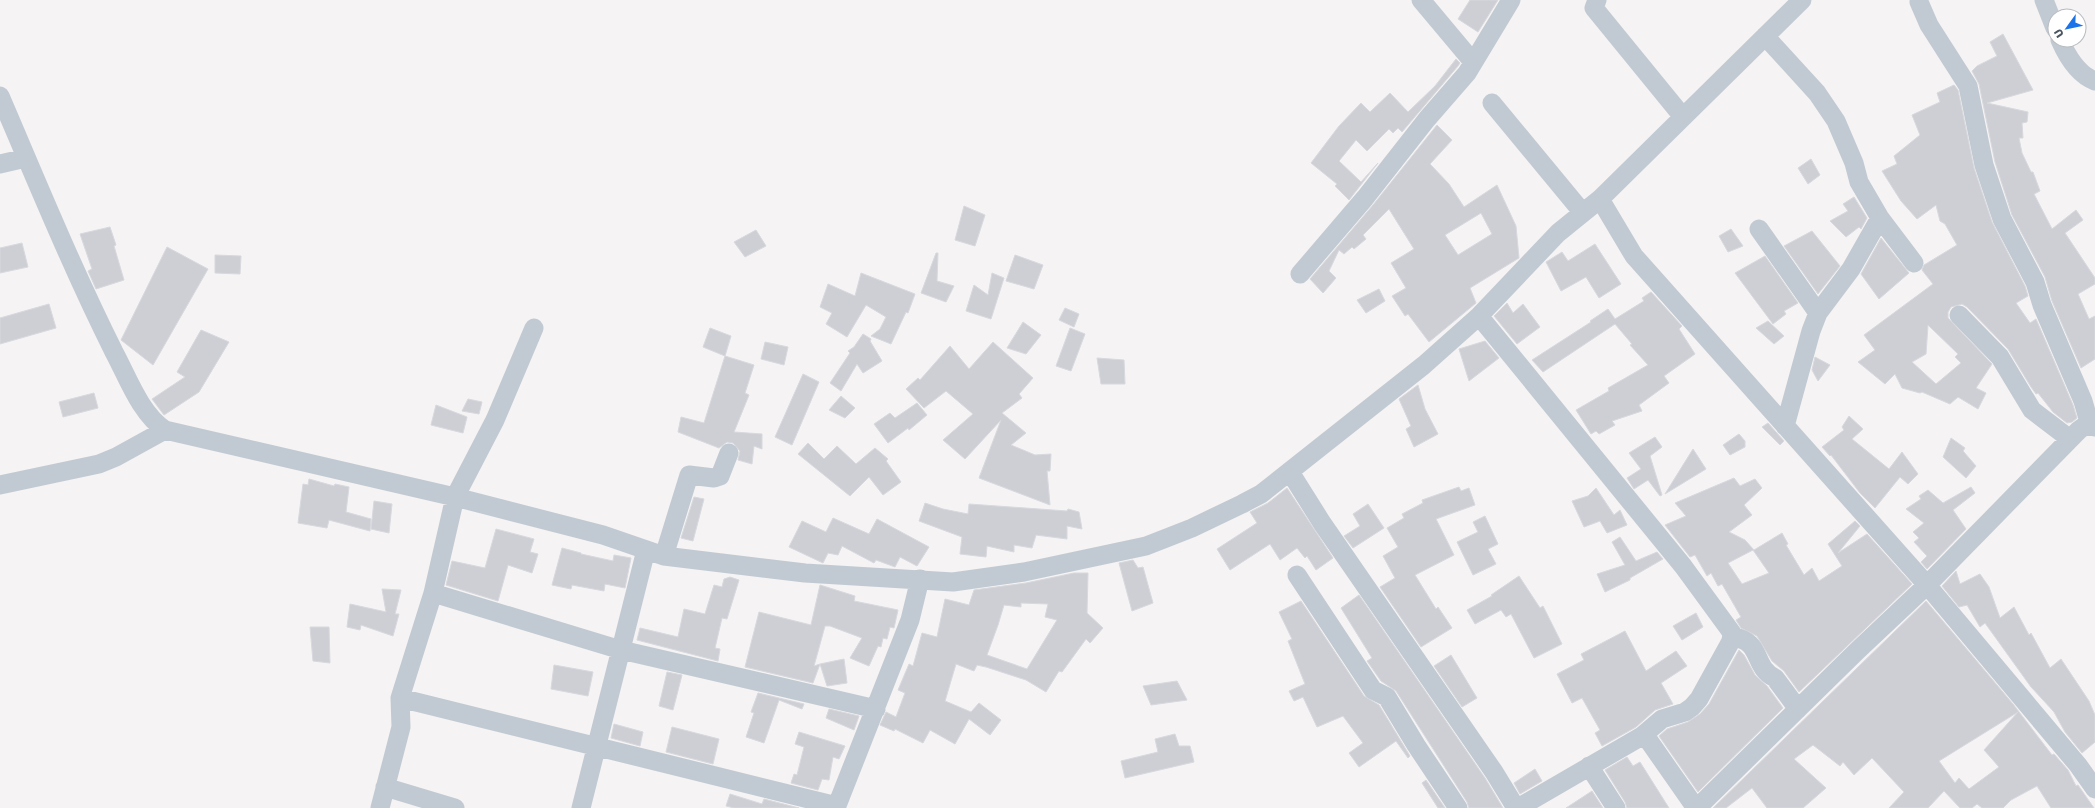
<svg xmlns="http://www.w3.org/2000/svg" width="2095" height="808" font-family="Rubik,sans-serif">
  <style>
    .building { fill: #cdcfd5; stroke: #d7d9de; fill-rule: evenodd }
    .lines { fill: none; stroke-linecap: round; stroke-linejoin: round }
    .minor { stroke: #c1cad2; stroke-width: 19 }
  </style>
  <rect width="100%" height="100%" fill="#f5f3f3"/>
  <path class="building" d="M 1470,0 L 1498,0 L 1478,32 L 1458,19 Z
    M 2003,34 L 2033,90 L 1987,103 L 2028,112 L 2027,122 L 2022,123 L 2023,138 L 2019,138 L 2022,153 L 2031,172 L 2033,172 L 2040,191 L 2034,194 L 2052,229 L 2076,210 L 2083,220 L 2065,233 L 2095,278 L 2095,284 L 2078,294 L 2089,319 L 2095,316 L 2095,359 L 2081,368 L 2052,301 L 2045,277 L 2012,215 L 1995,162 L 1979,84 L 1972,71 L 1977,66 L 1997,56 L 1990,42 Z
    M 1456,59 L 1460,63 L 1458,66 L 1402,132 L 1398,128 L 1393,133 L 1389,129 L 1367,151 L 1356,140 L 1339,161 L 1361,182 L 1378,163 L 1349,200 L 1335,186 L 1337,184 L 1311,163 L 1339,126 L 1361,103 L 1370,112 L 1390,93 L 1408,112 L 1435,86 Z
    M 1954,85 L 1958,90 L 1974,168 L 1992,222 L 2025,286 L 2028,296 L 2016,303 L 2030,323 L 2036,319 L 2073,405 L 2077,418 L 2072,422 L 2067,423 L 2053,412 L 2038,393 L 2036,394 L 2031,387 L 2008,349 L 1967,307 L 1962,304 L 1951,307 L 1948,312 L 1948,318 L 1992,364 L 1976,388 L 1986,393 L 1978,409 L 1958,397 L 1950,404 L 1922,392 L 1920,393 L 1902,388 L 1895,374 L 1885,384 L 1858,362 L 1875,350 L 1864,335 L 1933,284 L 1922,270 L 1924,265 L 1957,245 L 1945,224 L 1940,221 L 1936,205 L 1917,219 L 1901,201 L 1882,171 L 1897,164 L 1894,156 L 1920,135 L 1912,115 L 1940,102 L 1937,93 ZM 1928,325 L 1958,354 L 1955,357 L 1961,363 L 1936,384 L 1912,362 L 1926,354 Z
    M 1437,125 L 1452,140 L 1430,164 L 1449,184 L 1464,207 L 1497,185 L 1516,226 L 1519,258 L 1470,288 L 1476,303 L 1429,342 L 1408,314 L 1405,316 L 1392,296 L 1406,288 L 1391,263 L 1414,249 L 1389,209 L 1363,235 L 1366,239 L 1354,249 L 1352,247 L 1344,254 L 1339,250 L 1329,271 L 1336,278 L 1323,293 L 1310,279 L 1373,205 ZM 1481,213 L 1492,234 L 1458,255 L 1445,235 Z
    M 1811,159 L 1820,175 L 1808,184 L 1798,168 Z
    M 1854,197 L 1867,218 L 1861,229 L 1859,227 L 1846,237 L 1830,221 L 1848,211 L 1843,204 Z
    M 964,206 L 985,215 L 975,246 L 955,240 Z
    M 110,227 L 116,245 L 114,246 L 124,280 L 96,289 L 88,271 L 92,269 L 80,234 Z
    M 1731,229 L 1743,246 L 1728,252 L 1719,236 Z
    M 756,230 L 766,246 L 745,257 L 734,242 Z
    M 1812,231 L 1840,266 L 1818,294 L 1784,246 Z
    M 1881,238 L 1909,273 L 1879,299 L 1861,274 Z
    M 22,243 L 28,267 L 0,273 L 0,248 Z
    M 1595,244 L 1621,284 L 1599,298 L 1586,277 L 1561,291 L 1546,262 L 1562,252 L 1568,261 Z
    M 167,247 L 208,269 L 153,365 L 121,340 Z
    M 936,253 L 938,253 L 937,281 L 954,286 L 946,302 L 921,293 Z
    M 215,255 L 241,256 L 240,274 L 215,273 Z
    M 1015,255 L 1043,265 L 1034,289 L 1006,281 Z
    M 1765,256 L 1798,303 L 1784,311 L 1786,314 L 1773,324 L 1735,273 Z
    M 861,273 L 915,294 L 908,313 L 906,312 L 891,344 L 871,336 L 880,329 L 886,317 L 866,305 L 847,337 L 826,324 L 832,313 L 820,307 L 828,284 L 855,296 Z
    M 992,273 L 1004,278 L 991,319 L 966,311 L 974,285 L 988,295 Z
    M 1379,289 L 1385,301 L 1366,313 L 1357,300 Z
    M 1651,292 L 1682,326 L 1679,329 L 1695,354 L 1664,376 L 1669,383 L 1639,405 L 1642,411 L 1612,421 L 1615,425 L 1599,434 L 1596,431 L 1591,434 L 1576,410 L 1609,391 L 1608,388 L 1648,365 L 1630,345 L 1632,344 L 1615,324 L 1543,372 L 1532,360 L 1591,322 L 1590,321 L 1608,309 L 1615,319 L 1644,301 L 1642,298 Z
    M 1507,303 L 1513,313 L 1523,304 L 1540,327 L 1517,344 L 1494,316 Z
    M 49,304 L 56,328 L 0,344 L 0,318 Z
    M 1065,308 L 1079,314 L 1074,327 L 1059,320 Z
    M 1768,321 L 1784,336 L 1774,344 L 1756,328 Z
    M 1023,322 L 1041,335 L 1026,354 L 1007,348 Z
    M 710,328 L 731,336 L 725,356 L 703,347 Z
    M 1070,328 L 1085,334 L 1071,371 L 1056,366 Z
    M 201,330 L 229,342 L 199,392 L 164,415 L 152,399 L 185,377 L 177,372 Z
    M 863,334 L 871,339 L 870,341 L 882,361 L 863,373 L 857,364 L 841,391 L 830,383 L 850,353 L 848,351 L 854,347 Z
    M 1485,341 L 1499,358 L 1469,381 L 1459,349 Z
    M 765,342 L 788,347 L 784,365 L 761,359 Z
    M 993,342 L 1033,378 L 1019,394 L 1022,398 L 1002,413 L 1026,433 L 1011,445 L 1035,455 L 1051,454 L 1050,471 L 1047,471 L 1050,505 L 979,478 L 1001,420 L 965,459 L 943,440 L 973,414 L 946,391 L 924,408 L 906,389 L 918,378 L 920,380 L 950,346 L 969,369 Z
    M 725,356 L 754,365 L 745,393 L 749,395 L 734,432 L 762,434 L 762,449 L 754,446 L 752,464 L 738,460 L 740,451 L 733,443 L 727,442 L 719,448 L 678,432 L 681,417 L 704,423 Z
    M 1815,357 L 1830,365 L 1818,381 L 1812,370 Z
    M 1097,358 L 1124,360 L 1125,384 L 1101,384 Z
    M 803,374 L 819,382 L 792,445 L 775,437 Z
    M 1418,385 L 1425,409 L 1438,434 L 1414,447 L 1406,429 L 1411,426 L 1399,399 Z
    M 94,393 L 98,408 L 63,417 L 59,402 Z
    M 841,396 L 855,408 L 845,418 L 829,410 Z
    M 468,399 L 482,402 L 479,414 L 462,411 Z
    M 917,403 L 927,415 L 909,430 L 908,428 L 888,443 L 874,424 L 890,413 L 895,418 Z
    M 436,405 L 467,417 L 463,433 L 431,425 Z
    M 1849,416 L 1863,429 L 1852,439 L 1889,469 L 1902,452 L 1918,474 L 1908,484 L 1900,477 L 1875,508 L 1860,493 L 1831,455 L 1830,456 L 1822,447 L 1844,430 L 1842,427 Z
    M 1768,423 L 1784,441 L 1780,445 L 1762,427 Z
    M 1739,434 L 1745,441 L 1745,447 L 1730,455 L 1723,445 Z
    M 1655,437 L 1662,447 L 1650,456 L 1662,495 L 1660,496 L 1648,480 L 1634,489 L 1627,478 L 1641,469 L 1629,453 Z
    M 1951,438 L 1965,448 L 1963,451 L 1976,466 L 1966,478 L 1943,457 Z
    M 808,443 L 824,459 L 837,446 L 856,464 L 875,448 L 888,459 L 886,461 L 901,482 L 883,495 L 869,477 L 850,496 L 798,454 Z
    M 1693,449 L 1706,469 L 1665,494 L 1683,465 Z
    M 1734,478 L 1740,486 L 1755,479 L 1762,488 L 1744,505 L 1752,515 L 1729,532 L 1745,540 L 1754,550 L 1782,533 L 1788,544 L 1786,545 L 1804,575 L 1812,568 L 1819,581 L 1842,566 L 1828,544 L 1855,521 L 1860,526 L 1838,553 L 1867,534 L 1912,584 L 1799,692 L 1784,671 L 1772,661 L 1757,636 L 1741,628 L 1736,620 L 1741,617 L 1722,584 L 1718,586 L 1711,573 L 1707,576 L 1695,555 L 1690,557 L 1665,525 L 1686,516 L 1675,503 ZM 1753,550 L 1769,573 L 1742,584 L 1728,563 Z
    M 309,479 L 334,486 L 335,484 L 349,487 L 346,512 L 371,519 L 370,531 L 329,520 L 327,528 L 298,523 L 303,484 L 308,485 Z
    M 1459,487 L 1461,491 L 1469,488 L 1475,505 L 1436,519 L 1454,555 L 1415,575 L 1436,609 L 1438,607 L 1452,628 L 1421,647 L 1380,587 L 1395,578 L 1383,556 L 1398,547 L 1387,528 L 1404,518 L 1402,514 L 1423,503 L 1422,500 Z
    M 1971,487 L 1975,493 L 1953,510 L 1966,529 L 1927,569 L 1921,562 L 1927,556 L 1914,542 L 1919,538 L 1913,532 L 1924,523 L 1906,509 L 1921,499 L 1919,496 L 1928,490 L 1943,503 Z
    M 1287,488 L 1333,558 L 1316,570 L 1307,556 L 1305,558 L 1297,548 L 1280,560 L 1270,544 L 1230,570 L 1217,549 L 1257,523 L 1250,512 L 1268,503 Z
    M 1596,488 L 1614,515 L 1620,510 L 1627,525 L 1607,533 L 1600,521 L 1584,527 L 1572,501 L 1588,496 Z
    M 694,497 L 704,499 L 693,541 L 681,538 Z
    M 374,501 L 392,504 L 389,533 L 371,529 Z
    M 925,503 L 943,509 L 968,514 L 969,504 L 1067,511 L 1068,509 L 1079,512 L 1082,529 L 1067,526 L 1067,539 L 1036,535 L 1032,548 L 1014,545 L 1014,552 L 987,546 L 986,557 L 960,554 L 962,537 L 919,521 Z
    M 1368,504 L 1384,528 L 1353,548 L 1344,536 L 1360,526 L 1353,514 Z
    M 1485,516 L 1498,544 L 1488,549 L 1496,564 L 1473,575 L 1457,542 L 1478,532 L 1473,522 Z
    M 833,518 L 869,534 L 877,519 L 929,547 L 917,566 L 900,557 L 895,567 L 876,560 L 874,563 L 842,546 L 838,555 L 828,553 L 823,563 L 789,547 L 802,521 L 826,532 Z
    M 496,529 L 534,539 L 530,552 L 538,554 L 532,573 L 508,565 L 498,601 L 446,585 L 452,561 L 485,568 Z
    M 1620,537 L 1636,561 L 1657,552 L 1663,559 L 1630,578 L 1630,580 L 1605,592 L 1597,574 L 1625,565 L 1612,542 Z
    M 562,548 L 581,553 L 581,554 L 613,561 L 614,555 L 631,558 L 625,588 L 605,584 L 604,591 L 572,585 L 571,589 L 552,585 Z
    M 1133,560 L 1138,568 L 1143,567 L 1153,603 L 1132,611 L 1119,563 Z
    M 1956,571 L 1960,584 L 1980,574 L 1989,587 L 2000,618 L 2014,607 L 2029,635 L 2031,633 L 2050,668 L 2061,659 L 2089,701 L 2095,715 L 2095,742 L 2082,753 L 2065,732 L 2054,712 L 2031,687 L 1985,623 L 1980,627 L 1967,605 L 1959,607 L 1942,586 Z
    M 1074,573 L 1088,573 L 1087,613 L 1103,628 L 1090,643 L 1086,639 L 1062,672 L 1059,671 L 1046,692 L 1026,680 L 986,667 L 977,665 L 974,671 L 956,664 L 945,701 L 971,712 L 979,703 L 1001,720 L 990,735 L 969,719 L 955,744 L 930,730 L 923,743 L 895,729 L 894,731 L 880,725 L 886,712 L 896,717 L 905,693 L 898,690 L 901,683 L 909,664 L 913,666 L 922,633 L 937,637 L 945,599 L 969,605 L 974,590 L 1026,583 ZM 1021,603 L 1048,604 L 1045,617 L 1057,620 L 1027,669 L 987,655 L 998,625 L 1004,605 L 1021,607 Z
    M 1519,576 L 1540,608 L 1543,606 L 1562,644 L 1534,658 L 1511,614 L 1506,617 L 1501,610 L 1475,624 L 1467,610 L 1492,596 L 1491,595 Z
    M 730,577 L 739,580 L 727,619 L 722,618 L 715,648 L 720,649 L 718,661 L 637,640 L 640,628 L 678,637 L 684,609 L 705,614 L 714,585 L 722,587 L 724,579 Z
    M 820,585 L 855,596 L 854,601 L 898,610 L 894,628 L 890,627 L 887,639 L 883,638 L 881,647 L 878,646 L 869,666 L 850,658 L 862,638 L 830,626 L 825,626 L 814,666 L 820,664 L 813,683 L 745,667 L 759,612 L 811,625 Z
    M 382,589 L 401,590 L 395,614 L 399,614 L 393,636 L 361,625 L 360,630 L 347,627 L 350,604 L 386,612 Z
    M 1359,595 L 1485,778 L 1503,808 L 1469,808 L 1467,802 L 1396,691 L 1381,681 L 1367,661 L 1372,658 L 1341,608 Z
    M 1301,601 L 1364,696 L 1379,705 L 1410,756 L 1408,758 L 1396,741 L 1359,767 L 1349,753 L 1363,743 L 1343,716 L 1317,727 L 1303,697 L 1294,701 L 1289,691 L 1305,684 L 1288,641 L 1292,639 L 1279,612 Z
    M 1926,601 L 2013,704 L 2052,755 L 2054,754 L 2068,770 L 2076,786 L 2078,785 L 2094,808 L 2051,808 L 2037,786 L 2011,800 L 2003,808 L 1982,808 L 1977,804 L 1972,808 L 1960,808 L 1944,791 L 1928,808 L 1889,808 L 1904,792 L 1872,758 L 1854,775 L 1843,762 L 1840,766 L 1813,745 L 1794,759 L 1826,788 L 1803,808 L 1767,808 L 1752,788 L 1726,808 L 1713,808 ZM 2018,712 L 1984,750 L 1999,767 L 1969,789 L 1959,778 L 1955,783 L 1939,761 Z
    M 1696,613 L 1703,627 L 1682,640 L 1673,626 Z
    M 310,627 L 329,627 L 330,663 L 313,661 Z
    M 1625,631 L 1646,671 L 1676,651 L 1687,666 L 1661,683 L 1673,704 L 1655,710 L 1636,727 L 1602,746 L 1595,733 L 1600,730 L 1582,698 L 1572,703 L 1557,674 L 1584,660 L 1581,654 Z
    M 1739,650 L 1744,655 L 1755,675 L 1767,686 L 1783,708 L 1698,792 L 1659,736 L 1667,729 L 1688,722 L 1700,714 L 1709,704 Z
    M 1451,655 L 1477,698 L 1462,707 L 1434,666 Z
    M 844,659 L 847,683 L 827,686 L 820,664 Z
    M 554,665 L 593,672 L 588,696 L 551,689 Z
    M 667,672 L 682,675 L 673,710 L 659,706 Z
    M 1177,681 L 1187,700 L 1151,705 L 1143,686 Z
    M 758,693 L 804,704 L 802,709 L 779,700 L 764,743 L 746,737 L 754,713 L 751,712 Z
    M 829,709 L 859,716 L 854,730 L 826,718 Z
    M 614,724 L 643,732 L 640,746 L 611,738 Z
    M 672,727 L 719,739 L 713,764 L 666,752 Z
    M 799,732 L 845,746 L 839,759 L 833,757 L 829,780 L 822,779 L 818,790 L 791,783 L 794,774 L 797,775 L 804,747 L 795,744 Z
    M 1175,734 L 1179,746 L 1190,746 L 1194,762 L 1125,778 L 1121,761 L 1158,752 L 1155,739 Z
    M 1627,757 L 1633,766 L 1640,762 L 1669,808 L 1627,808 L 1625,802 L 1605,770 Z
    M 1535,769 L 1542,781 L 1520,794 L 1514,783 Z
    M 1426,780 L 1445,808 L 1438,808 L 1422,783 Z
    M 1592,791 L 1603,808 L 1566,808 Z
    M 730,794 L 762,804 L 764,799 L 799,808 L 734,808 L 726,806 Z"/>
  <g class="lines">
    <path class="minor" d="M 1421,0 L 1473,62
      M 1597,0 L 1594,8 L 1683,117
      M 2044,0 L 2055,28
      M 1919,2 L 1929,25 L 1968,86 L 1984,165 L 2002,219 L 2035,282 L 2042,305 L 2083,401 L 2090,425
      M 1765,36 L 1817,93 L 1836,121 L 1854,163 L 1859,182 L 1880,218
      M 2060,40 C 2067,56 2079,75 2095,81
      M 0,96 C 37,182 72,268 114,352 C 128,378 140,413 165,430 L 455,497 L 603,535 L 664,556 L 805,573 L 953,582 L 1024,572 L 1146,546 L 1192,528 L 1242,504 L 1261,494 L 1424,365 L 1479,316 L 1558,233 L 1600,199 L 1802,0
      M 1492,103 L 1583,213
      M 0,164 L 26,158
      M 1600,199 L 1634,256 L 1927,585 L 2078,765 L 2095,789
      M 1759,229 L 1818,313
      M 1300,274 L 1365,198 L 1427,119 L 1467,73 L 1511,0
      M 1959,315 L 2000,357 L 2032,410 L 2070,439
      M 1479,316 L 1683,566 L 1732,633 L 1731,641 L 1699,699 L 1692,707 L 1685,712 L 1662,719 L 1642,736
      M 1785,426 L 1811,331 L 1818,313 L 1851,269 L 1880,218 L 1914,263
      M 1290,472 L 1322,523 L 1494,772 L 1516,808
      M 0,485 L 99,464 L 116,457 L 165,430
      M 664,556 L 689,475 L 714,478 L 720,476 L 729,453
      M 1297,575 L 1373,690 L 1387,697 L 1416,745 L 1458,808
      M 433,593 L 621,650 L 876,709
      M 1733,637 C 1763,641 1752,667 1775,678 L 1798,709
      M 400,698 L 837,806
      M 1589,766 L 1616,808
      M 385,787 L 455,808
      M 380,808 L 401,727 L 400,698 L 433,593 L 455,497 L 495,420 L 534,328
      M 581,808 L 646,550
      M 836,808 L 910,620 L 920,579
      M 1518,808 L 1642,736 L 1649,741 L 1693,804 L 1696,806 L 1701,804 L 1857,651 L 1927,585 L 2079,430 L 2086,425 L 2095,427"/>
  </g>
  <g transform="translate(2067 28) rotate(237)"><circle r="19" fill="#ffffff" stroke="#b7bbc0"/>
  <path d="M0-3L7 15L0 10L-7 15Z" fill="#1a73e8"/>
  <text y="-6" font-size="11" font-weight="bold" text-anchor="middle" fill="#4a5661">U</text>
  </g>
</svg>
